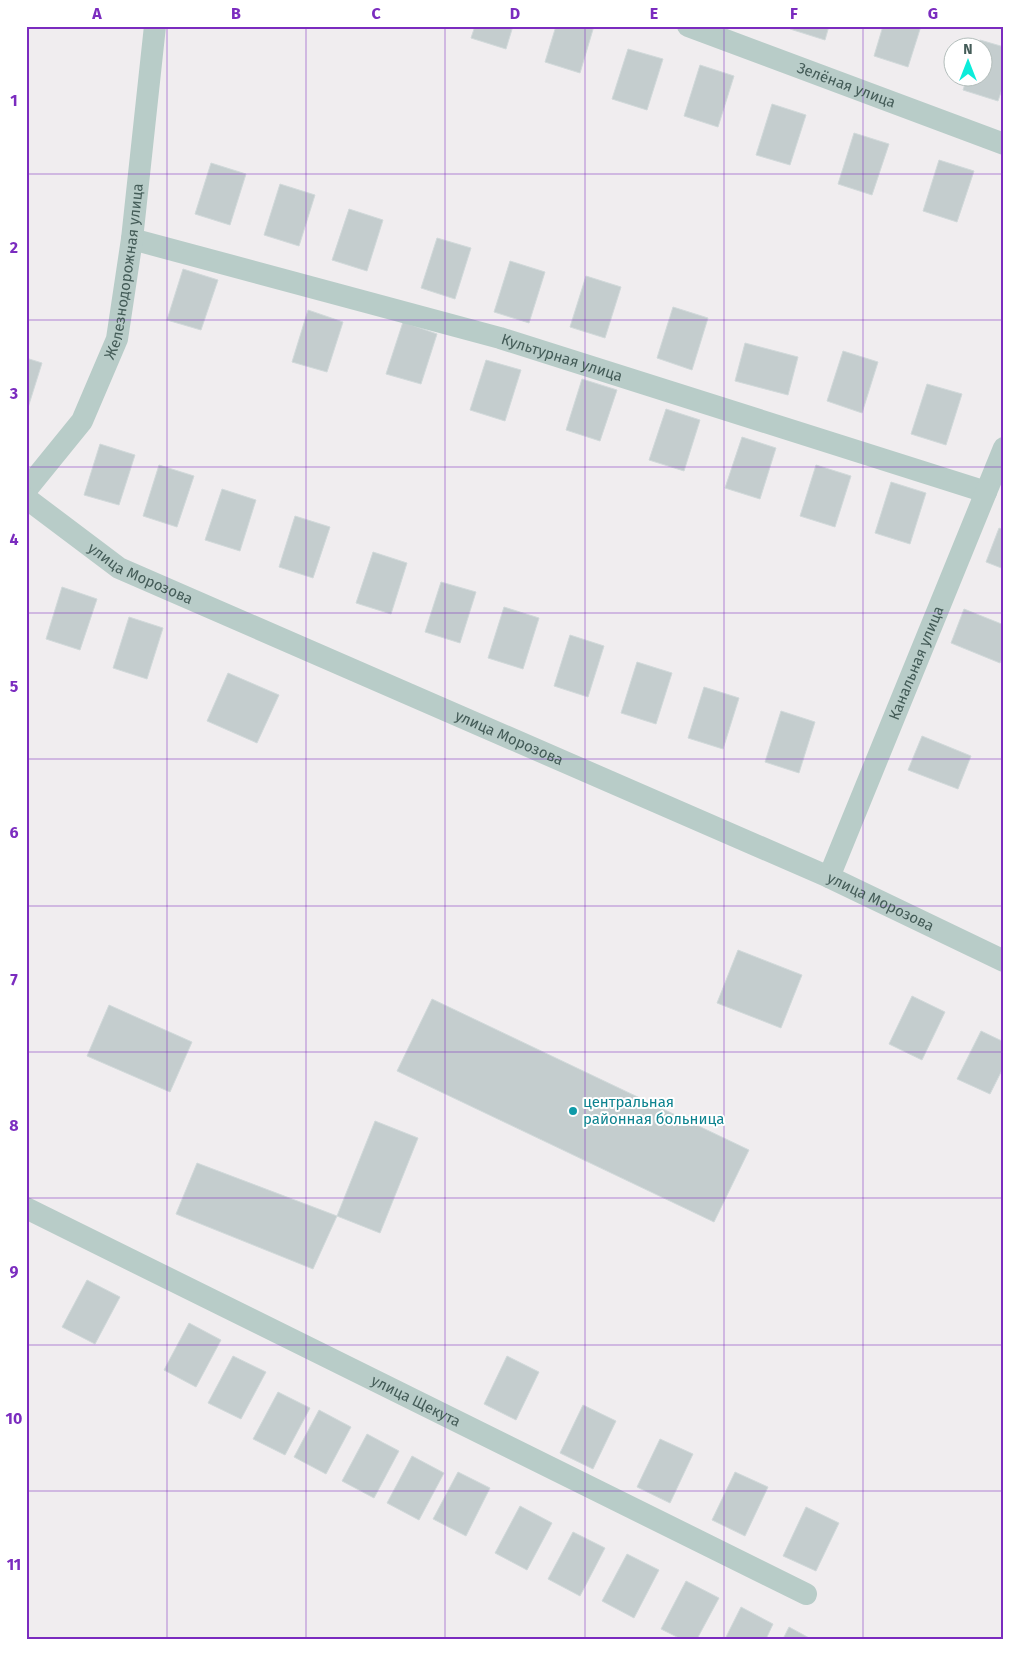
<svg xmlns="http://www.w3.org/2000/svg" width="1030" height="1665" font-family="'Fira Sans',sans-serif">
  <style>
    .building { fill: #c4cdce; stroke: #d1d9da }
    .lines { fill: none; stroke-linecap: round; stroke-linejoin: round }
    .minor { stroke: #b8ccc8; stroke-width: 22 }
    .grid { fill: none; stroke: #7b2cbf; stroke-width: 1; stroke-opacity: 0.55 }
    .culture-dot { fill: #0f9aa8; stroke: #fff; stroke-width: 2 }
    .labels { text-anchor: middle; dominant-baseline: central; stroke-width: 4; stroke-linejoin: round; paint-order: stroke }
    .street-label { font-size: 15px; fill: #445c58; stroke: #fff }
    .culture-label { font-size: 15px; fill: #0d838f; stroke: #fff; text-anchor: start }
    .neatline { fill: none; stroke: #7b2cbf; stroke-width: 2 }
    .grid-label { font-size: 16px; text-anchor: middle; font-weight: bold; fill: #7b2cbf }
  </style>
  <rect width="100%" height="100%" fill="#f0edef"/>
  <path class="building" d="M 475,26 L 513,26 L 506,49 L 471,38 Z
    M 556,26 L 594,26 L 580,73 L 545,62 Z
    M 791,26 L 829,26 L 825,40 L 790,29 Z
    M 883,26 L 921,26 L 908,67 L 874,56 Z
    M 980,40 L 1004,47 L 1004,83 L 998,101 L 963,90 L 967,78 L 982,78 L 982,48 L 977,48 Z
    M 628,49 L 663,59 L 647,110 L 612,99 Z
    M 700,65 L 734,76 L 718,127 L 684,116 Z
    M 772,104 L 806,115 L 790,165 L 756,155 Z
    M 854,133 L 889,144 L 872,195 L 838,184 Z
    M 939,160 L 974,171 L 957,222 L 923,211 Z
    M 211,163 L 246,174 L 230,225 L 195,214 Z
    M 280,184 L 315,195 L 299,246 L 264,235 Z
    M 349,209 L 383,220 L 367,271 L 332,260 Z
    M 437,238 L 471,248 L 455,299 L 421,288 Z
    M 510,261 L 545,272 L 529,323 L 494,312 Z
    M 183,269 L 218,280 L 201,330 L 167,320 Z
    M 586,276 L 621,287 L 605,338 L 570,327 Z
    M 673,307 L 708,318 L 692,370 L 657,358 Z
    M 308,310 L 343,322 L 327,372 L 292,362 Z
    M 403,322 L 437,334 L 421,384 L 386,374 Z
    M 745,343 L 798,357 L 788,395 L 735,381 Z
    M 843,351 L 878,362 L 862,413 L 827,401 Z
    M 26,358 L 42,363 L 26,414 Z
    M 486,360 L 521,370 L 505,421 L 470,410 Z
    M 582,379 L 617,390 L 600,441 L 566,430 Z
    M 927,384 L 962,394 L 946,445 L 911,434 Z
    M 666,409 L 700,420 L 684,471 L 649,460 Z
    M 742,437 L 776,448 L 760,499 L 725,488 Z
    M 100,444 L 135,455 L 119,505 L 84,495 Z
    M 159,465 L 194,476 L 177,527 L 143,516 Z
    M 816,465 L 851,476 L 835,527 L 800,516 Z
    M 891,482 L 926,493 L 910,544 L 875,533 Z
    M 222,489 L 256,500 L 240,551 L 205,540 Z
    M 295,516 L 330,527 L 313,578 L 279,567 Z
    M 999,528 L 1004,530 L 1004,569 L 986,562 Z
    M 373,552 L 407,563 L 391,614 L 356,603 Z
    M 441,582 L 476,592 L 460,643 L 425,632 Z
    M 62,587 L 97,599 L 80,650 L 46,639 Z
    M 504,607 L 539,618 L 523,669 L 488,658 Z
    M 964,609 L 1004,625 L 1004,654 L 1000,663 L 951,643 Z
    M 129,617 L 163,628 L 147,679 L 113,668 Z
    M 570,635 L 604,646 L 588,697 L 554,686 Z
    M 637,662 L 672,673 L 656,724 L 621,713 Z
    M 228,673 L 279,695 L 257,743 L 207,721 Z
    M 704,687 L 739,698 L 723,749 L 688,738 Z
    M 781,711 L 815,722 L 799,773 L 765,762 Z
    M 922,736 L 971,756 L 958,789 L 908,770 Z
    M 738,950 L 802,975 L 781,1028 L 717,1003 Z
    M 912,996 L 945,1012 L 922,1060 L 889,1044 Z
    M 432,999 L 749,1150 L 714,1222 L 397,1071 Z
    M 109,1005 L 192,1042 L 170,1092 L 87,1056 Z
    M 981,1031 L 1004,1042 L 1004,1066 L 990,1094 L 957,1079 Z
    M 375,1121 L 418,1138 L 380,1233 L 337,1216 Z
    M 197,1163 L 337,1216 L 313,1269 L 176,1214 Z
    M 87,1280 L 120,1297 L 95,1344 L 62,1327 Z
    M 189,1323 L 221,1340 L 196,1387 L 164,1370 Z
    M 233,1356 L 266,1372 L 241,1419 L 208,1403 Z
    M 507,1356 L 539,1372 L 516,1420 L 484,1404 Z
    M 278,1392 L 310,1408 L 285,1455 L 253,1439 Z
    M 583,1405 L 616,1421 L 593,1469 L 560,1453 Z
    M 319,1410 L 351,1427 L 326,1474 L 294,1457 Z
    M 367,1434 L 399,1451 L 374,1498 L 342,1481 Z
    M 660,1439 L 693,1454 L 670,1503 L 637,1487 Z
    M 412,1456 L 444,1473 L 419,1520 L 387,1503 Z
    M 458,1472 L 490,1488 L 466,1536 L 433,1519 Z
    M 735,1472 L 768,1487 L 745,1536 L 712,1520 Z
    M 520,1506 L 552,1523 L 527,1570 L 495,1553 Z
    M 806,1507 L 839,1523 L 816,1571 L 783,1556 Z
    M 573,1532 L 605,1548 L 580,1596 L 548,1579 Z
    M 627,1554 L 659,1570 L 634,1618 L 602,1601 Z
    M 686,1581 L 719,1598 L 697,1639 L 681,1639 L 661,1629 Z
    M 741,1607 L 773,1624 L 766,1639 L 725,1639 Z
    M 789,1627 L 811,1639 L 783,1639 Z"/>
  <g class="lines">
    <g class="minor">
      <path id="s1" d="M 688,26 L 1004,144"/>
      <path id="s2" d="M 132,239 L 500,338 L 986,492"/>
      <path id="s3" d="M 26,490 L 82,421 L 117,339 L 132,239 L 155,26"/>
      <path id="s4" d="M 26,498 L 119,568 L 829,877 L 1004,961"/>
      <path id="s5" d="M 829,877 L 1004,448"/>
      <path id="s6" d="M 26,1208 L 806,1594"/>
    </g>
  </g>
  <path class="grid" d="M 167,26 L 167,1639M 306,26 L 306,1639M 445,26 L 445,1639M 585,26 L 585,1639M 724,26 L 724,1639M 863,26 L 863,1639M 26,174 L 1004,174M 26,320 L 1004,320M 26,467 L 1004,467M 26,613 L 1004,613M 26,759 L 1004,759M 26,906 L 1004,906M 26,1052 L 1004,1052M 26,1198 L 1004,1198M 26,1345 L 1004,1345M 26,1491 L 1004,1491"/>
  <circle class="culture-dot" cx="573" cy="1111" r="5"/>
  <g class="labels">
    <g class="street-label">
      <text stroke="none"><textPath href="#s1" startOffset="169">Зелёная улица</textPath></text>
      <text stroke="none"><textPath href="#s3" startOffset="246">Железнодорожная улица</textPath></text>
      <text stroke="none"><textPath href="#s2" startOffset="446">Культурная улица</textPath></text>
      <text stroke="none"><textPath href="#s4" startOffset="138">улица Морозова</textPath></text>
      <text stroke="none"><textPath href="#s5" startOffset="231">Канальная улица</textPath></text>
      <text stroke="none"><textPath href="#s4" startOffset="542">улица Морозова</textPath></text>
      <text stroke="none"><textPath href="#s4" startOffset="948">улица Морозова</textPath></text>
      <text stroke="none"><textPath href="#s6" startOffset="435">улица Щекута</textPath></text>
    </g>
    <g class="culture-label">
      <text x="583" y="1102">центральная<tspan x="583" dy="17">районная больница</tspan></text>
    </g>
  </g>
  <rect width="1030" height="1665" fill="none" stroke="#ffffff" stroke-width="55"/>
  <g transform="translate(968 62)"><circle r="24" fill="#ffffff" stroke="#b4bebc"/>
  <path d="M0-4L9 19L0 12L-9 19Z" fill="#0cecda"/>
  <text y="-8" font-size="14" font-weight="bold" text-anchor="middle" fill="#445c58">N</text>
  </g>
  <rect x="28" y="28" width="974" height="1610" class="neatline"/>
  <g class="grid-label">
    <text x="97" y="19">A</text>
    <text x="236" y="19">B</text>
    <text x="376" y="19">C</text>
    <text x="515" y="19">D</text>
    <text x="654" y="19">E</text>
    <text x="794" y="19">F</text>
    <text x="933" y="19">G</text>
    <text x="14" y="106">1</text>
    <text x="14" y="253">2</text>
    <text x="14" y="399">3</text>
    <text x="14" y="545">4</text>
    <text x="14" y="692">5</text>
    <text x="14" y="838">6</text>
    <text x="14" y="985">7</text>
    <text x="14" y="1131">8</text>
    <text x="14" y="1277">9</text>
    <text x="14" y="1424">10</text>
    <text x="14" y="1570">11</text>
  </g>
</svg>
